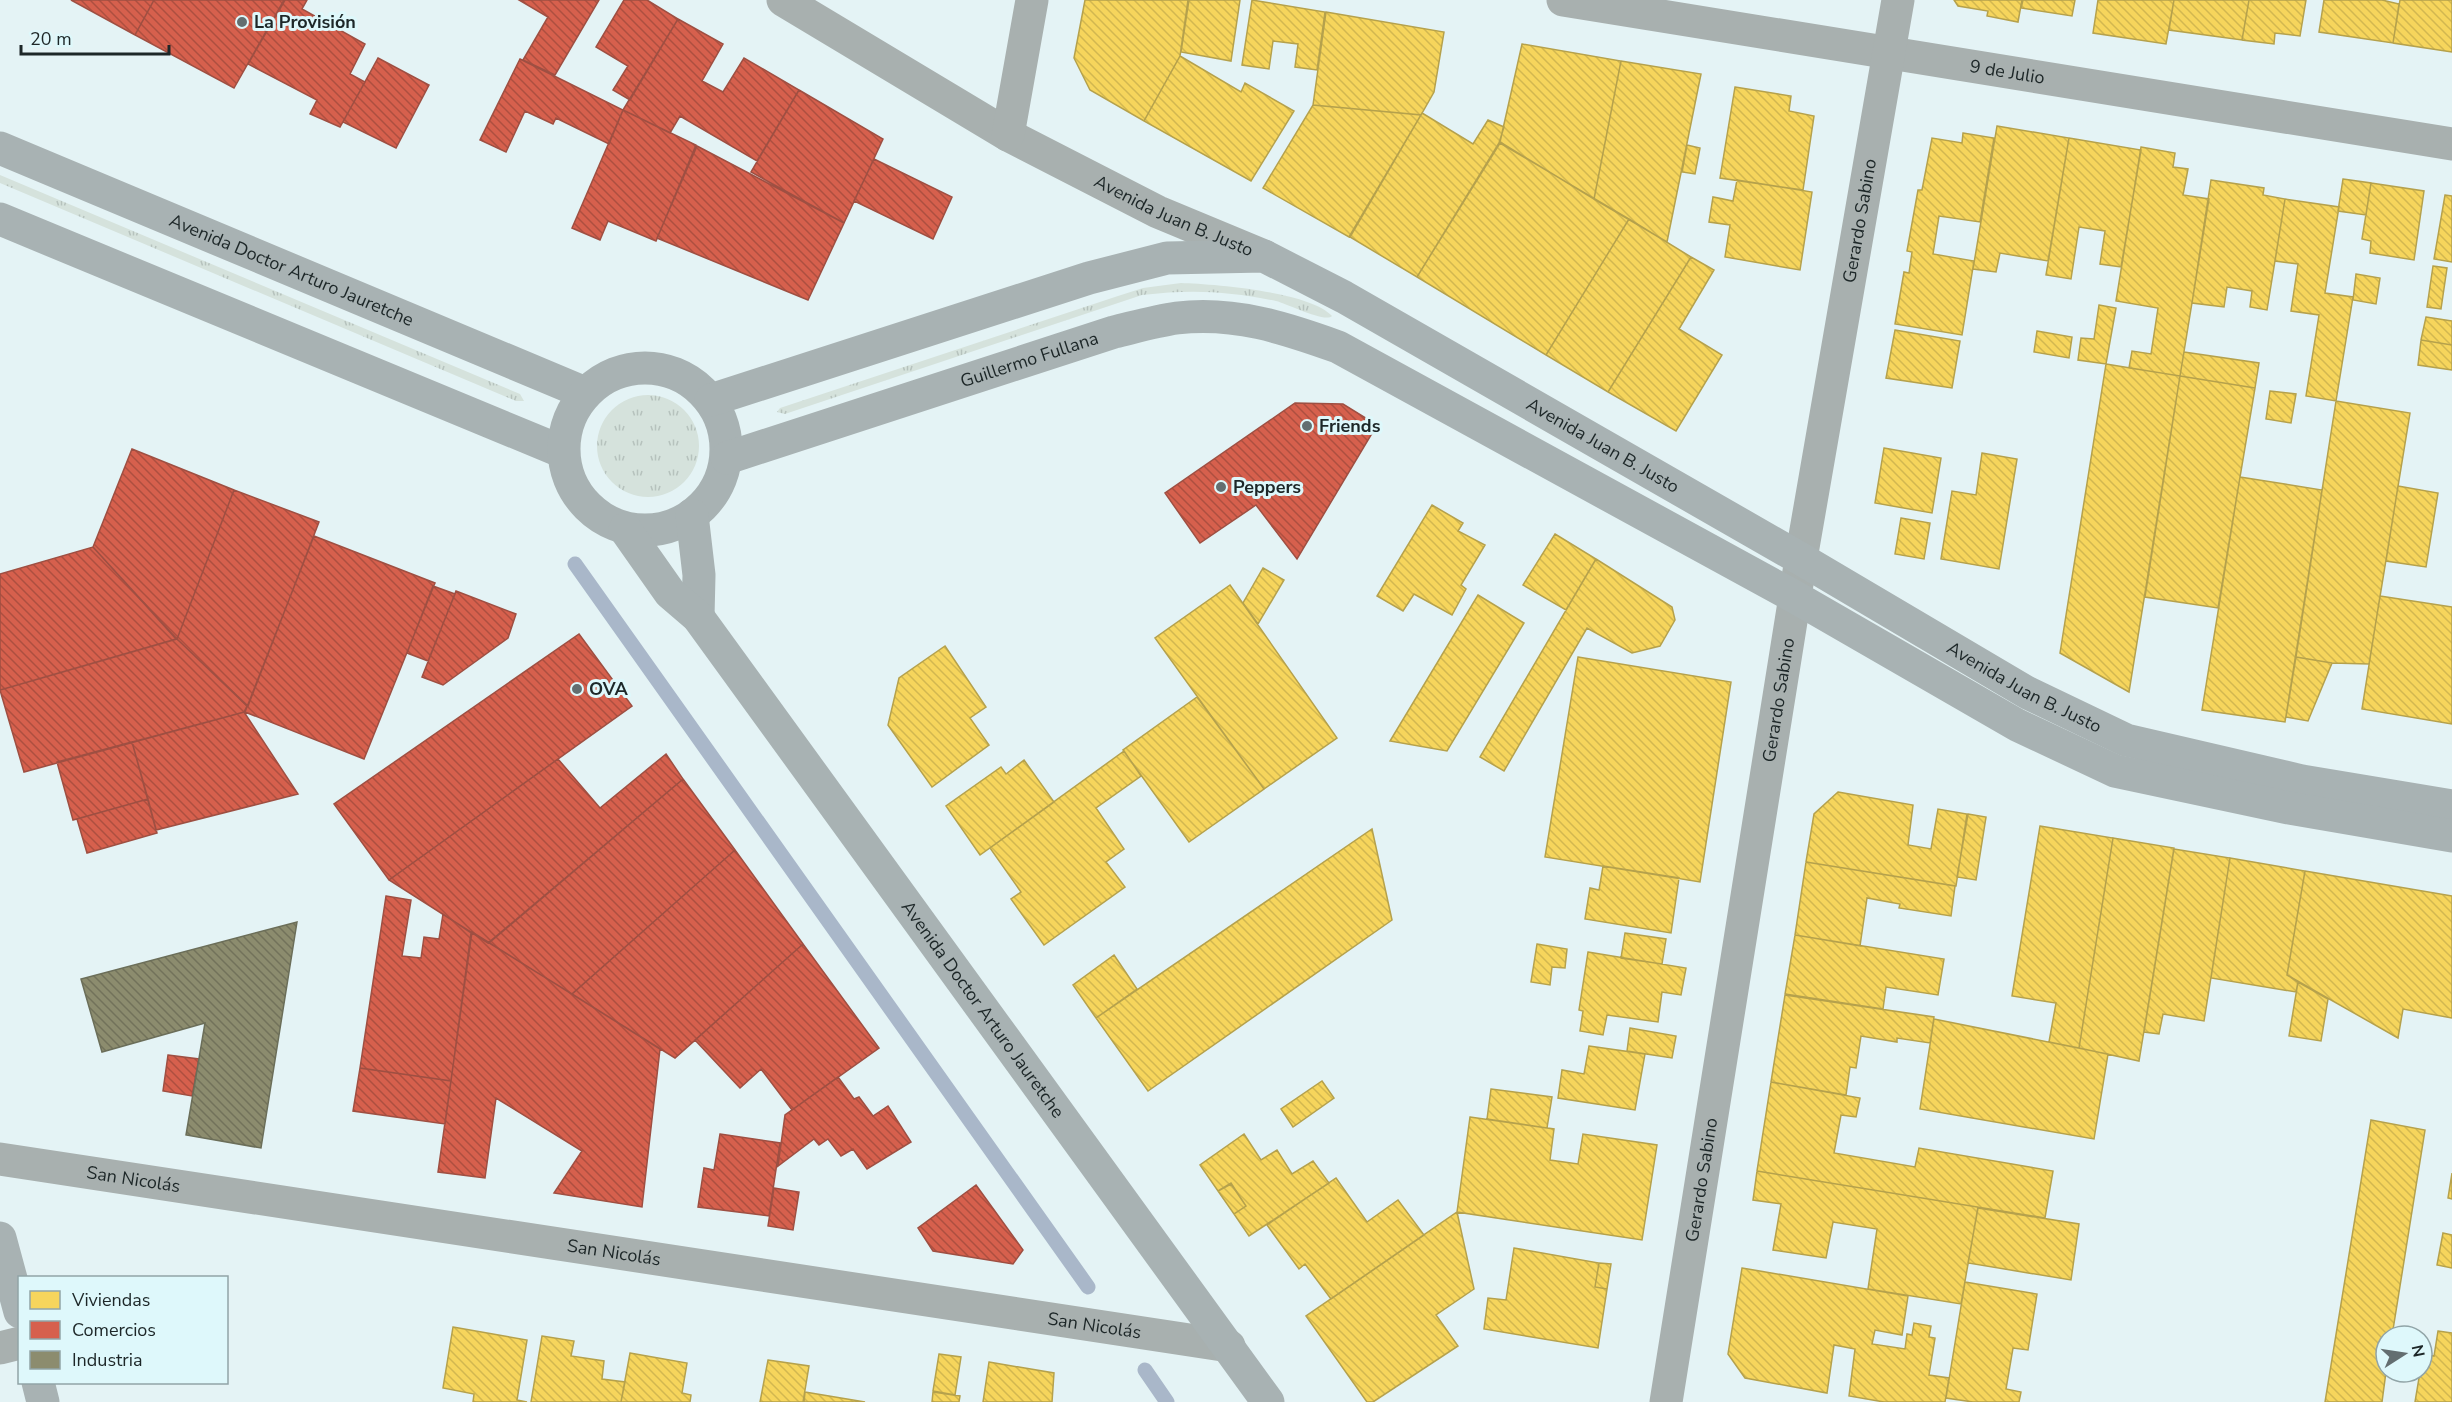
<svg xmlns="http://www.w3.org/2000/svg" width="2452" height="1402" font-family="'Nunito Sans',sans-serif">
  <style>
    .park { fill: url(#park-tufts) }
    .homes { fill: url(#homes-back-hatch); stroke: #b5a14c; stroke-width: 1.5 }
    .shops { fill: url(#shops-back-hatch); stroke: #9e4f42; stroke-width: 1.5 }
    .industry { fill: url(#industry-back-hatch); stroke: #6b6e59; stroke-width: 1.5 }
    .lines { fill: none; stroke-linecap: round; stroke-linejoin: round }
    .stream { stroke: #a9b7c9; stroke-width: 15 }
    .minor { stroke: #a8b0af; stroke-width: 33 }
    .major { stroke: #a8b2b3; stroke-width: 33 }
    .poi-dot { fill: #636e70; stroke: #def8fb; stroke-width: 2 }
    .labels { text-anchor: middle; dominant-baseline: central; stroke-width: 6; stroke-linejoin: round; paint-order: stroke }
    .poi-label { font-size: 18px; font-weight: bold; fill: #1d2728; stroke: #def8fb; text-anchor: start }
    .street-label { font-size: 18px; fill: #1d2728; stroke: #def8fb }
  </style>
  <defs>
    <pattern id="park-tufts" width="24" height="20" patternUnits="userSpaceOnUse" patternTransform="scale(1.5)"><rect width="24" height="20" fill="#d5e2dc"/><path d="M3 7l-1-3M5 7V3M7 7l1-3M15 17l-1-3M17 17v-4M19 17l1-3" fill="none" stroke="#b6c2bd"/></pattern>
    <pattern id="homes-back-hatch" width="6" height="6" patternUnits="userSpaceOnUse" patternTransform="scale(1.5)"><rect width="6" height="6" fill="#f6d55c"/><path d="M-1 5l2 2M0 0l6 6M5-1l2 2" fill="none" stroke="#d2b750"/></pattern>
    <pattern id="shops-back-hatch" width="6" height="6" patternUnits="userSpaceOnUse" patternTransform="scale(1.5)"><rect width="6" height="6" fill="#d6604d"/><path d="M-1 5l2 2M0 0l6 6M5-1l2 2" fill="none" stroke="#ad4f40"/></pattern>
    <pattern id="industry-back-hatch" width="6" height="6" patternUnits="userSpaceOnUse" patternTransform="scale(1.5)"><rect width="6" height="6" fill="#8c8c6e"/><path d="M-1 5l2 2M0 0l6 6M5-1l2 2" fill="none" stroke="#72725a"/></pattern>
  </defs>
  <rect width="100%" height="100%" fill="#e4f3f5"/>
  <path class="park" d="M 0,175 L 520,394 L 524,401 L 516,401 L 0,183 Z
    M 1181,283 C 1214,284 1311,292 1332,316 C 1325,323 1288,304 1276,301 C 1228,291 1191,289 1142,295 L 785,414 L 777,412 L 780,408 L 1118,296 L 1143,288 Z
    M597 446a51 51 0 1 1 102 0a51 51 0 1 1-102 0Z"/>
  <path class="homes" d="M 1085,0 L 1188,0 L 1180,56 L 1144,121 L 1090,90 L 1074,58 Z
    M 1189,0 L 1240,0 L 1231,61 L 1181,52 Z
    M 1252,0 L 1325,12 L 1317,70 L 1295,67 L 1298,44 L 1273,41 L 1269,69 L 1242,65 Z
    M 1954,0 L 2022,0 L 2018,22 L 1987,16 L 1988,11 L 1958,6 Z
    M 2023,0 L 2075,0 L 2072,16 L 2021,8 Z
    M 2098,0 L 2174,0 L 2166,44 L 2093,33 Z
    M 2174,0 L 2249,0 L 2242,40 L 2169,30 Z
    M 2249,0 L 2306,0 L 2300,36 L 2275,33 L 2274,44 L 2242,40 Z
    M 2324,0 L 2382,0 L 2399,4 L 2393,43 L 2319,32 Z
    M 2400,0 L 2452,0 L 2452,52 L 2393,43 Z
    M 1326,12 L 1444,32 L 1434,92 L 1421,115 L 1313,105 Z
    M 1522,44 L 1621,61 L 1594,199 L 1500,142 Z
    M 1180,56 L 1241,92 L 1245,83 L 1294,111 L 1251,181 L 1144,121 Z
    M 1621,61 L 1701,74 L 1667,242 L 1594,199 Z
    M 1735,87 L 1791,96 L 1789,111 L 1814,116 L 1803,190 L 1720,178 Z
    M 1313,105 L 1421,115 L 1349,237 L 1263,188 Z
    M 1422,113 L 1473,144 L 1488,120 L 1504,127 L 1499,143 L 1417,277 L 1350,237 Z
    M 1997,126 L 2069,138 L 2048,261 L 2000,253 L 1996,272 L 1973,269 Z
    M 1963,133 L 1994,138 L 1980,222 L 1939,216 L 1933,254 L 1974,261 L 1962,335 L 1895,324 L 1904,272 L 1909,273 L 1912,252 L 1907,251 L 1918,190 L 1922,190 L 1932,138 L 1962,143 Z
    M 2069,138 L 2141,150 L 2121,267 L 2100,264 L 2105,231 L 2079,227 L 2071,279 L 2046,275 Z
    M 1500,143 L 1629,219 L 1546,355 L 1417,277 Z
    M 1687,145 L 1700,148 L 1695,174 L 1682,172 Z
    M 2141,147 L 2175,153 L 2173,167 L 2188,169 L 2183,195 L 2209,199 L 2180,376 L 2129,368 L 2132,351 L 2151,354 L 2158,308 L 2116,301 Z
    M 2343,179 L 2371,183 L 2366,215 L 2338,211 Z
    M 1737,180 L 1812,192 L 1800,270 L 1725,257 L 1730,225 L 1709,222 L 1713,197 L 1733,201 Z
    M 2211,180 L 2264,188 L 2263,195 L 2285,199 L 2267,310 L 2250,307 L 2252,291 L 2227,287 L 2224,307 L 2192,303 Z
    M 2371,183 L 2424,191 L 2414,260 L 2370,253 L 2371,241 L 2362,239 Z
    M 2445,195 L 2452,196 L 2452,262 L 2434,259 Z
    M 2285,199 L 2339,207 L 2325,293 L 2353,297 L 2336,401 L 2306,396 L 2319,315 L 2291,311 L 2298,264 L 2275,261 Z
    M 1629,219 L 1691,257 L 1608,392 L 1546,355 Z
    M 1691,257 L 1714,270 L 1679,329 L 1722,355 L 1676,431 L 1608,392 Z
    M 2433,266 L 2447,268 L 2441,309 L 2427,307 Z
    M 2356,274 L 2380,278 L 2376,304 L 2353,300 Z
    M 2099,305 L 2116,308 L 2106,364 L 2078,360 L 2081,338 L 2094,339 Z
    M 2426,317 L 2452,321 L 2452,345 L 2421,340 Z
    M 1895,330 L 1960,341 L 1952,388 L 1886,378 Z
    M 2037,331 L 2072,337 L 2069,358 L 2034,352 Z
    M 2421,340 L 2452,345 L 2452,370 L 2418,365 Z
    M 2184,352 L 2259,363 L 2255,388 L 2180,376 Z
    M 2106,364 L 2180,376 L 2129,692 L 2060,653 Z
    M 2180,376 L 2255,388 L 2218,608 L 2145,597 Z
    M 2270,391 L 2296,394 L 2291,423 L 2266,419 Z
    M 2336,401 L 2410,413 L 2369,664 L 2332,663 L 2296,657 Z
    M 1884,448 L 1941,458 L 1932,513 L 1875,503 Z
    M 1982,453 L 2017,459 L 1999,569 L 1941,559 L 1952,491 L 1976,495 Z
    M 2240,477 L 2322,490 L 2285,722 L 2202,710 Z
    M 2398,486 L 2438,493 L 2426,567 L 2386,561 Z
    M 1432,505 L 1463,523 L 1458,531 L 1485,545 L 1461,585 L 1466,589 L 1452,615 L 1414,594 L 1403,611 L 1377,596 Z
    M 1901,518 L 1930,523 L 1924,559 L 1895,554 Z
    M 1555,534 L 1596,559 L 1566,610 L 1523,585 Z
    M 1596,559 L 1672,607 L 1675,620 L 1660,646 L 1632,653 L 1587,628 L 1504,771 L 1480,757 Z
    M 1263,568 L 1284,580 L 1258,624 L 1243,603 Z
    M 1230,585 L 1337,738 L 1264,789 L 1155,638 Z
    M 1478,595 L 1524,623 L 1447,751 L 1390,741 Z
    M 2380,596 L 2452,607 L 2452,724 L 2362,709 Z
    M 945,646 L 986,707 L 970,718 L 989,745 L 932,787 L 888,725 L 899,678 Z
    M 1578,657 L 1731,682 L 1700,882 L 1545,857 Z
    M 2296,657 L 2332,663 L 2308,721 L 2286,717 Z
    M 1197,697 L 1264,789 L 1189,842 L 1123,750 Z
    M 1124,751 L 1141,776 L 1096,808 L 1124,849 L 1106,862 L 1125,887 L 1044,945 L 1011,899 L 1021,892 L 990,848 Z
    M 1024,760 L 1054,802 L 980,855 L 946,806 L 1001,767 L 1006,774 Z
    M 1838,792 L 1913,805 L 1908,845 L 1931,849 L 1938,809 L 1967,814 L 1956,886 L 1806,862 L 1814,814 Z
    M 1968,814 L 1986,817 L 1976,880 L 1957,877 Z
    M 2040,826 L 2113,838 L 2079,1048 L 2049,1042 L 2056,1003 L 2012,996 Z
    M 1372,829 L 1392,920 L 1148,1091 L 1096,1018 Z
    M 2113,838 L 2174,848 L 2139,1061 L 2079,1048 Z
    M 2174,849 L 2230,858 L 2204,1021 L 2163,1014 L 2159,1034 L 2144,1032 Z
    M 2230,858 L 2305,871 L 2287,975 L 2298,982 L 2296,992 L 2211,978 Z
    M 1806,862 L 1955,886 L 1951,916 L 1899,908 L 1900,904 L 1867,898 L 1860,946 L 1795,935 Z
    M 1603,866 L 1679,878 L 1671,933 L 1585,919 L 1590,888 L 1599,890 Z
    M 2305,871 L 2452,896 L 2452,1018 L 2403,1009 L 2398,1038 L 2287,975 Z
    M 1625,933 L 1666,939 L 1662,964 L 1621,958 Z
    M 1795,935 L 1944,959 L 1938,995 L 1886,987 L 1883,1009 L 1785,994 Z
    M 1537,944 L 1567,949 L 1565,968 L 1552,967 L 1550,985 L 1531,982 Z
    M 1588,952 L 1686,968 L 1681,995 L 1662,992 L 1658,1022 L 1607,1015 L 1603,1035 L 1580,1031 L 1583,1011 L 1579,1010 Z
    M 1114,955 L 1137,989 L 1096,1018 L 1073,985 Z
    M 2298,982 L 2328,999 L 2321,1041 L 2289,1036 Z
    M 1785,995 L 1934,1017 L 1930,1043 L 1897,1038 L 1897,1042 L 1861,1036 L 1856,1068 L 1850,1067 L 1846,1095 L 1771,1082 Z
    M 1934,1019 L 2108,1054 L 2094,1139 L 1920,1109 Z
    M 1630,1028 L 1676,1036 L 1672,1058 L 1627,1051 Z
    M 1589,1046 L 1645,1054 L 1635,1110 L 1558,1098 L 1562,1070 L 1584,1074 Z
    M 1322,1081 L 1334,1098 L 1293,1127 L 1281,1109 Z
    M 1771,1082 L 1860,1098 L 1856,1117 L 1841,1115 L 1834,1153 L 1915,1167 L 1919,1148 L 2053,1171 L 2045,1218 L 1757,1171 Z
    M 1491,1089 L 1552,1097 L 1547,1128 L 1487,1119 Z
    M 1470,1117 L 1554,1129 L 1550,1160 L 1578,1164 L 1583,1134 L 1657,1145 L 1642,1240 L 1457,1212 Z
    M 2371,1120 L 2425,1130 L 2392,1336 L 2386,1336 L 2386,1372 L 2382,1402 L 2325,1402 Z
    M 1244,1134 L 1261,1160 L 1277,1150 L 1292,1174 L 1313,1161 L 1329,1183 L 1249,1236 L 1234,1214 L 1246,1206 L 1231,1183 L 1218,1191 L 1200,1165 Z
    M 1757,1171 L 1978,1207 L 1961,1304 L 1868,1289 L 1877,1229 L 1833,1222 L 1826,1258 L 1773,1250 L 1781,1204 L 1753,1200 Z
    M 2452,1173 L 2452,1199 L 2448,1198 Z
    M 1336,1178 L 1367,1222 L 1398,1200 L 1424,1235 L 1331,1299 L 1305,1264 L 1299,1269 L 1267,1225 Z
    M 1231,1184 L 1246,1206 L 1234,1214 L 1218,1191 Z
    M 1978,1208 L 2079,1224 L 2071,1280 L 1968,1263 Z
    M 1457,1212 L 1474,1289 L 1436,1315 L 1458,1346 L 1373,1402 L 1367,1402 L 1306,1316 Z
    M 2443,1233 L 2452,1235 L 2452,1268 L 2437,1265 Z
    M 1514,1248 L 1599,1263 L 1595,1287 L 1607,1289 L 1598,1348 L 1484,1329 L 1488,1298 L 1506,1300 Z
    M 1599,1263 L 1611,1264 L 1607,1289 L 1595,1287 Z
    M 1742,1268 L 1908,1296 L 1902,1335 L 1875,1330 L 1872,1344 L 1905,1349 L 1907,1334 L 1912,1335 L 1914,1323 L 1931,1326 L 1929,1337 L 1935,1338 L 1929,1375 L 1949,1378 L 1945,1402 L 1884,1402 L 1849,1396 L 1855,1349 L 1834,1345 L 1827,1393 L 1745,1378 L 1728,1354 Z
    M 1965,1282 L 2037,1294 L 2028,1350 L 2013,1348 L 2006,1389 L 2021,1392 L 2019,1402 L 1973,1402 L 1946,1398 Z
    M 453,1327 L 527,1340 L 517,1400 L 527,1402 L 473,1402 L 474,1394 L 443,1388 Z
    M 2438,1331 L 2452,1333 L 2452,1402 L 2415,1402 L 2423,1354 L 2434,1356 Z
    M 542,1336 L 574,1341 L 571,1356 L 604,1361 L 602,1379 L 625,1382 L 621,1402 L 531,1402 Z
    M 630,1353 L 687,1363 L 682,1393 L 691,1395 L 690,1402 L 621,1402 Z
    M 939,1354 L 961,1357 L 955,1395 L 933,1391 Z
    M 768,1360 L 809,1366 L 803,1402 L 760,1402 Z
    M 989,1362 L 1054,1373 L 1052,1402 L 983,1402 Z
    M 805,1392 L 865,1402 L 804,1402 Z
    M 933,1392 L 960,1396 L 959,1402 L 932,1402 Z"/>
  <path class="shops" d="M 71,0 L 154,0 L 135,35 Z
    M 154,0 L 284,0 L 234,88 L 135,35 Z
    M 285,0 L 307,0 L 302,9 L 365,44 L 350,74 L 365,82 L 340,127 L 310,114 L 317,100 L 248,64 Z
    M 519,0 L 599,0 L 555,75 L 523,60 L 548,17 Z
    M 624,0 L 647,0 L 678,19 L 630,100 L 613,90 L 628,66 L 596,47 Z
    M 678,19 L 723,44 L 702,81 L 723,92 L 744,58 L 799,90 L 757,161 L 680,116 L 670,133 L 623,110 Z
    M 378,58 L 429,85 L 396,148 L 343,122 Z
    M 520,59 L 623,110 L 609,144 L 556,118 L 553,124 L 525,111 L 506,152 L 480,140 Z
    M 799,90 L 883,139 L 844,223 L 751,172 Z
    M 623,110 L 696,145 L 656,241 L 608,221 L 600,240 L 572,228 Z
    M 697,146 L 844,223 L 808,300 L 657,238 Z
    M 874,159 L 952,197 L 933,239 L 854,201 Z
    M 1295,403 L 1343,404 L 1377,425 L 1297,559 L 1256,505 L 1200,543 L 1165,493 Z
    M 132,449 L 234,490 L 177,639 L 93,547 Z
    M 234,490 L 319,522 L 248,706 L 177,639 Z
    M 314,536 L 435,583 L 364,759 L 245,712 Z
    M 93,547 L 176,639 L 0,690 L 0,574 Z
    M 433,586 L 455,594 L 428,661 L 407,653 Z
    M 456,591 L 516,614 L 508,638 L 443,685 L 422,677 Z
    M 579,634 L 632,706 L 389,880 L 334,804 Z
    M 177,639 L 247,706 L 244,712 L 24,772 L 0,690 Z
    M 244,712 L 298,794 L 156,830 L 132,742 Z
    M 132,742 L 148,799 L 73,820 L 57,762 Z
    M 666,754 L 683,779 L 488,943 L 389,880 L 558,759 L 600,808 Z
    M 683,779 L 735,850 L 572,994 L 489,943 Z
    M 148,799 L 157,833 L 87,853 L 77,819 Z
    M 735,850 L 803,944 L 675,1058 L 572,994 Z
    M 386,896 L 411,900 L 402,956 L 421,958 L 424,937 L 439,939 L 443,914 L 471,933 L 451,1081 L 360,1068 Z
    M 472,932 L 660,1049 L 642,1207 L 554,1193 L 582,1151 L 496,1098 L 485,1178 L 438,1172 Z
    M 803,944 L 879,1048 L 792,1110 L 761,1069 L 740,1088 L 695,1040 Z
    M 168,1055 L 199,1059 L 192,1096 L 163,1091 Z
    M 360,1068 L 451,1081 L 445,1124 L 353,1111 Z
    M 838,1077 L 854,1099 L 859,1097 L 873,1116 L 888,1106 L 911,1142 L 867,1169 L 853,1149 L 841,1156 L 828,1139 L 819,1145 L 814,1139 L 778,1166 L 785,1115 Z
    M 720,1134 L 780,1143 L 769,1216 L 698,1207 L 704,1168 L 714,1170 Z
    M 976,1185 L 1023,1250 L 1013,1264 L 933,1251 L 918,1228 Z
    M 774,1188 L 799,1192 L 793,1230 L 768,1226 Z"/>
  <path class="industry" d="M 297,922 L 261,1148 L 186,1135 L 205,1023 L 102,1052 L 81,979 Z"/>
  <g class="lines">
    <path class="stream" d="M 575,564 L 1088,1287
      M 1145,1370 L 1167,1402"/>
    <g class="minor">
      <path id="s1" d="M 783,0 L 1008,135 L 1158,212 L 1264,256"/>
      <path id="s2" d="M 1563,0 L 2452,144"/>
      <path d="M 1008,135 L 1032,0"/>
      <path id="s3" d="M 0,1159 L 1229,1346"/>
      <path d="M 0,1348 L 20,1343"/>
      <path id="s4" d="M 1666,1402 L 1801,559 L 1898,0"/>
    </g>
    <g class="major">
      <path id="s5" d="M 0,148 L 585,393"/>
      <path d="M 0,219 L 563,452"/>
      <circle cx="645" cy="449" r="81"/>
      <path id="s6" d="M 711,400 L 1089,278 L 1167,258 L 1264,256 L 1344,297 L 1801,559 L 2028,693 L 2126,740 L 2302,781 L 2452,806"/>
      <path id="s7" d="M 727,458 L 1114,332 C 1135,327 1156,321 1177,318 C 1234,311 1285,328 1338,347 L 1795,597 L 2017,725 L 2115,771 L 2289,808 L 2452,836"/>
      <path d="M 692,515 L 699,575 L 698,617"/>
      <path id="s8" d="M 625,529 L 670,593 L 698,617 L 1268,1402"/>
      <path d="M 0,1238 L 20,1312"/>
      <path d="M 38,1382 L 43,1402"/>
    </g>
  </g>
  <g class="poi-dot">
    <circle cx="242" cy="22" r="6"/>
    <circle cx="1307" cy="426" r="6"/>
    <circle cx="1221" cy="487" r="6"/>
    <circle cx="577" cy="689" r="6"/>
  </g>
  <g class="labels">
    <g class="poi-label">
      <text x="254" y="22">La Provisión</text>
      <text x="1319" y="426">Friends</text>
      <text x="1233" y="487">Peppers</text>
      <text x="589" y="689">OVA</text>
    </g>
    <g class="street-label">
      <text stroke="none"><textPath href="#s2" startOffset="450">9 de Julio</textPath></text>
      <text stroke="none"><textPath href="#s1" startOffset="447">Avenida Juan B. Justo</textPath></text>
      <text stroke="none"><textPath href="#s4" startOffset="1197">Gerardo Sabino</textPath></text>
      <text stroke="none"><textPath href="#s5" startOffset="316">Avenida Doctor Arturo Jauretche</textPath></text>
      <text stroke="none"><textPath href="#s7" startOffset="318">Guillermo Fullana</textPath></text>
      <text stroke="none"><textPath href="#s6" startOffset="963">Avenida Juan B. Justo</textPath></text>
      <text stroke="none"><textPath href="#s6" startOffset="1449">Avenida Juan B. Justo</textPath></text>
      <text stroke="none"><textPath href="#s4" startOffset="711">Gerardo Sabino</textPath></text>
      <text stroke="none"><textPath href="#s8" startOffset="600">Avenida Doctor Arturo Jauretche</textPath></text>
      <text stroke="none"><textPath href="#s3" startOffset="135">San Nicolás</textPath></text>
      <text stroke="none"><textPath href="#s4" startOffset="225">Gerardo Sabino</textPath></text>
      <text stroke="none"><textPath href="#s3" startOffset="621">San Nicolás</textPath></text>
      <text stroke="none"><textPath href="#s3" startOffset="1107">San Nicolás</textPath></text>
    </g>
  </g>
  <rect x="18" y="1276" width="210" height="108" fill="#def8fb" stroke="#91a4a7" stroke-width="1.5"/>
  <rect x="30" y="1291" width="30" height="18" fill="#f6d55c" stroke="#91a4a7" stroke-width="1.5"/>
  <text x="72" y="1306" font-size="18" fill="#1d2728">Viviendas</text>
  <rect x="30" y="1321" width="30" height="18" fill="#d6604d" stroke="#91a4a7" stroke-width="1.5"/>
  <text x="72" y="1336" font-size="18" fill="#1d2728">Comercios</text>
  <rect x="30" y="1351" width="30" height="18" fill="#8c8c6e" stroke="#91a4a7" stroke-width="1.5"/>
  <text x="72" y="1366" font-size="18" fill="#1d2728">Industria</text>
  <g transform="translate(2404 1354) rotate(78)"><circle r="28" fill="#def8fb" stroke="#91a4a7" stroke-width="1.5"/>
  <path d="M0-4.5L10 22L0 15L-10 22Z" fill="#636e70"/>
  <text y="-9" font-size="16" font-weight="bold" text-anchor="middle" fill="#1d2728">N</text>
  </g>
  <path d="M21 45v9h148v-9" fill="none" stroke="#1d2728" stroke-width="3"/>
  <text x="30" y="45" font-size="18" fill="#1d2728" stroke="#def8fb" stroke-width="4.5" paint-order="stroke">20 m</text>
</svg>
